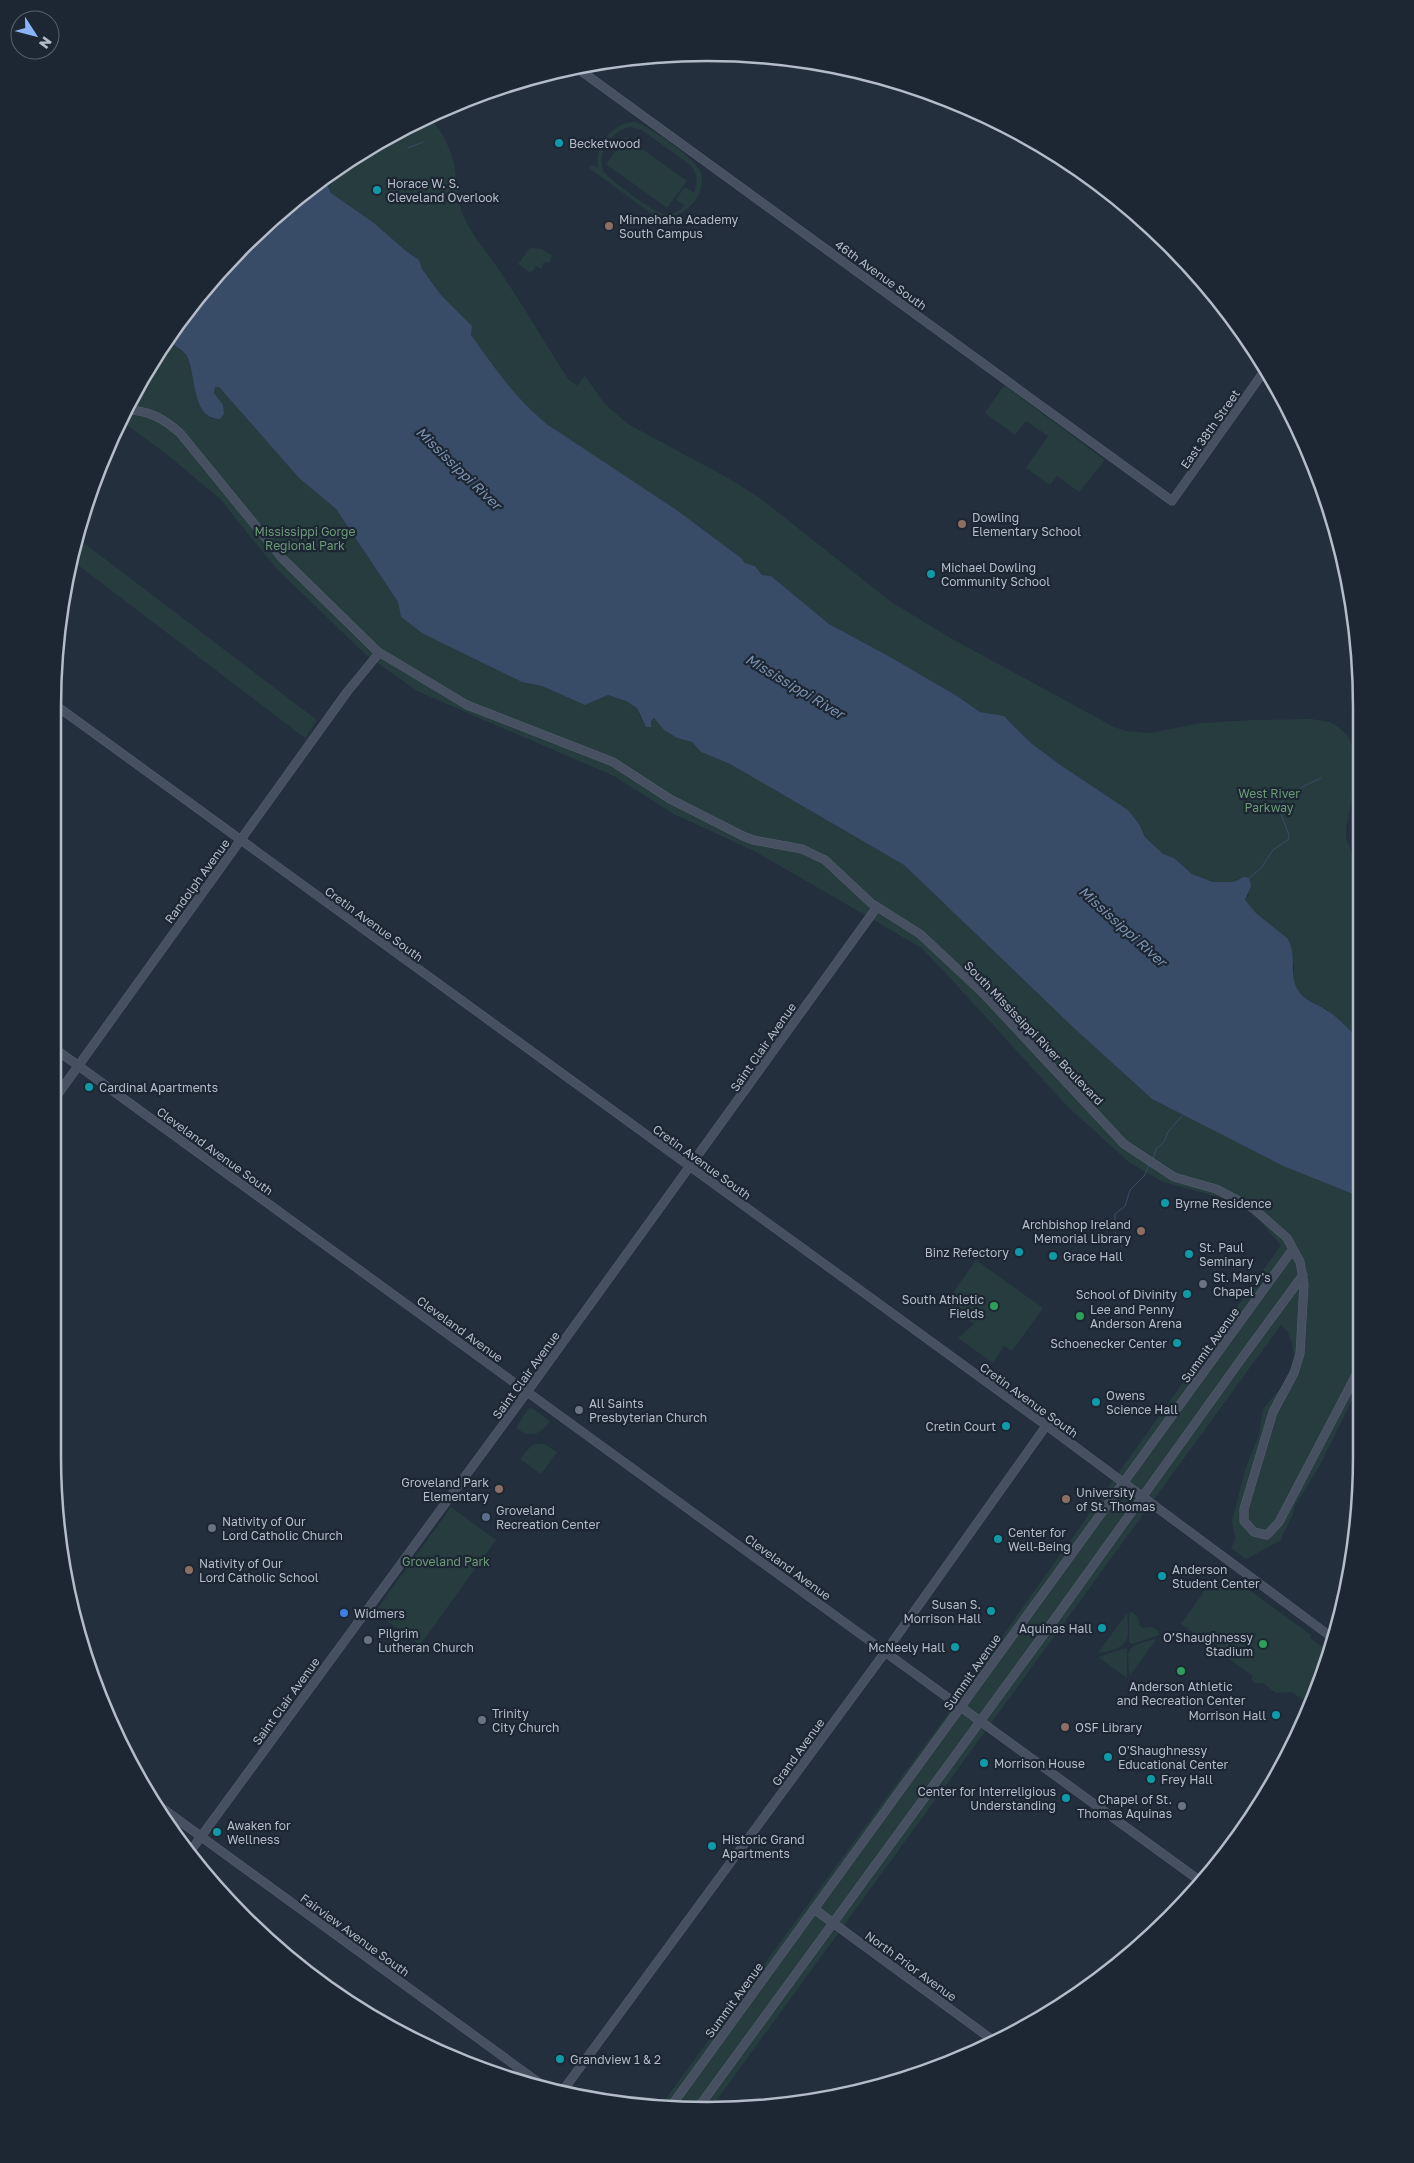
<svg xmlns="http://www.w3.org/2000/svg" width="1414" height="2163" font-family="'Golos Text',sans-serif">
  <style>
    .green { fill: #263c3f; fill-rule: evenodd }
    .water { fill: #394c67 }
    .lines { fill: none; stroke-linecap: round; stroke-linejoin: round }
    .stream { stroke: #394c67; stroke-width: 1 }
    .secondary-casing { stroke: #565f6c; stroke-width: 9 }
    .secondary { stroke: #465061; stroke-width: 8 }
    .culture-dot { fill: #0f9aa8; stroke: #1d2633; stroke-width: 2 }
    .education-dot { fill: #8d6e63; stroke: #1d2633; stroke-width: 2 }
    .worship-dot { fill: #6b7280; stroke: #1d2633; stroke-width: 2 }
    .leisure-dot { fill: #2e9e5b; stroke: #1d2633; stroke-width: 2 }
    .service-dot { fill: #5c6f8a; stroke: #1d2633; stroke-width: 2 }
    .shop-dot { fill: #3f7fe0; stroke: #1d2633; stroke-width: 2 }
    .labels { text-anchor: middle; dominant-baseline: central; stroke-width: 4.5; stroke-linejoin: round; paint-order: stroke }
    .poi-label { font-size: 12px; fill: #b4bcc9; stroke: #1d2633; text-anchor: start }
    .street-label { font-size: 12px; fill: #b4bcc9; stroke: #1d2633 }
    .park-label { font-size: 12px; fill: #6b9a76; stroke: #1d2633 }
    .water-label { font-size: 14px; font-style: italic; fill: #7c92b1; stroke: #1d2633 }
    .rim { fill: none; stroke: #b4bcc9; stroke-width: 2.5 }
  </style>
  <rect width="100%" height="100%" fill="#242f3e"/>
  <path class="green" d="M 427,116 C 441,127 453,153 455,170 C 457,185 457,200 463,215 C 474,240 491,256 505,279 C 527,312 547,346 568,379 L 577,386 L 585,376 L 604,403 L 628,424 L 728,478 L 760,498 L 890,601 L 947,636 L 1114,727 L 1126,731 L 1150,733 L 1201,723 L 1254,720 L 1311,719 L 1330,722 L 1338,727 L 1348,736 L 1355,752 L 1356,777 L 1346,828 L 1346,838 L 1353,856 L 1359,865 L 1358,1038 L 1327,1010 L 1304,998 L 1297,990 L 1293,978 L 1294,967 L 1287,938 L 1256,913 L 1245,900 L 1249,895 L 1240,878 L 1233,882 L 1213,882 L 1192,874 L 1174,858 L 1163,854 L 1145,837 L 1139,824 L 1128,810 L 1059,764 L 1031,743 L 1008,719 L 980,712 L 957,696 L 892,658 L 829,624 L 771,576 L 762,575 L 755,566 L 745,563 L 741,558 L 678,511 L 567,439 L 528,410 L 512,392 L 471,335 L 472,326 L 441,295 L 422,269 L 419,260 L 406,251 L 374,223 L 331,193 L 326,183 L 321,180 L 417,120 Z
    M 634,122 C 648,125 697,159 701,173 C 708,199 677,226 653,215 L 589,168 L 592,165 L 598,168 C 594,147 611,123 634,122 ZM 631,127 L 642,130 L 690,165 C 698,174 698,183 694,193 L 685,187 L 676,199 L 685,206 C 679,211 671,216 663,214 C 654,212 610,180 604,172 C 596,153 611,130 631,127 Z
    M 626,137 L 687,181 L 667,208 L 606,164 Z
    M 530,248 L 541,249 L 552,255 L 550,262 L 543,263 L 542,269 L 536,266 L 533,271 L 529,272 L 518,264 Z
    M 168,341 L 186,355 L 196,388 L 212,419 L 220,419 L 224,414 L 214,393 L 215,387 L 219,387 L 299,478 L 336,509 L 398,602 L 401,617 L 422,633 L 446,645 L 522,682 L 542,686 L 585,704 L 608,695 L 626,701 L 637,708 L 642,721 L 651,722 L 653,718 L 657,720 L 664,730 L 677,738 L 692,742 L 701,752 L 730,764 L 904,865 L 1076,1030 L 1152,1099 L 1283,1166 L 1358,1196 L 1357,1390 L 1321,1463 L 1295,1506 L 1292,1516 L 1280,1541 L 1246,1559 L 1231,1548 L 1234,1543 L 1235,1536 L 1232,1521 L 1245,1470 L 1259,1435 L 1263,1409 L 1287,1380 L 1292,1370 L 1294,1359 L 1292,1343 L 1287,1331 L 1281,1325 L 711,2108 L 659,2108 L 960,1697 L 1028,1600 L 1281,1245 L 1259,1220 L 1245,1209 L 1226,1199 L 1163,1182 L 1129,1162 L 1068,1107 L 939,966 L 920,947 L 756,852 L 674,814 L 614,776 L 417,691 L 365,654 L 275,567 L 220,499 L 169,456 L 120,420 L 140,380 Z
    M 1004,385 L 1105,460 L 1079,492 L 1057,476 L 1050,485 L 1026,468 L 1048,436 L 1026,421 L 1015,435 L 985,413 Z
    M 80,540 L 317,720 L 305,738 L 74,562 Z
    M 976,1260 L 1043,1308 L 1012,1351 L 1004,1346 L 993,1363 L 958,1338 L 974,1324 L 945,1304 Z
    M 532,1408 L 550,1421 C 540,1435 530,1439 516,1428 L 528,1409 Z
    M 536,1444 L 544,1444 L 557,1452 L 541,1474 L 520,1459 L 531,1446 Z
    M 451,1507 L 496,1540 L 420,1645 L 375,1612 Z
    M 1227,1577 L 1238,1585 L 1240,1583 L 1311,1635 L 1310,1638 L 1327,1650 L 1320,1677 L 1303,1700 L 1292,1692 L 1276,1693 L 1263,1683 L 1255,1683 L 1251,1679 L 1253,1676 L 1181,1624 L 1213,1579 Z
    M 1132,1612 L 1138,1617 L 1140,1626 L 1143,1628 L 1152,1627 L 1159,1631 L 1159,1635 L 1132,1644 L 1129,1642 L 1129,1613 Z
    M 1127,1613 C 1130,1644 1129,1647 1098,1653 Z
    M 1155,1639 L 1156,1640 L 1130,1675 C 1125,1646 1129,1646 1155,1639 Z
    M 1125,1648 L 1127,1650 L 1127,1678 L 1098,1657 Z"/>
  <path class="water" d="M 321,180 L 326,183 L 331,193 L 374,223 L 406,251 L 419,260 L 422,269 L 441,295 L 472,326 L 471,335 C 495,368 516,400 548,425 L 678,511 L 741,558 L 745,563 L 755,566 L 762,575 L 771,576 L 829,624 L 892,658 L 957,696 L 980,712 L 1004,716 L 1031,743 L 1059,764 L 1128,810 L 1139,824 L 1145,837 L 1163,854 L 1174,858 L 1192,874 L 1213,882 L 1233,882 L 1244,877 L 1249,878 L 1251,886 L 1245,900 L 1256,913 L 1287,938 C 1298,954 1288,975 1298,990 C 1304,1001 1316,1003 1326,1010 C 1338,1017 1348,1029 1358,1038 L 1358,1196 L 1283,1166 L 1152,1099 L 1076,1030 L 904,865 L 730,764 L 701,752 L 692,742 L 677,738 L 664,730 L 654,718 L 651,721 L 651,727 L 646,727 L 637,708 L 626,701 L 608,695 L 585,705 L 542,686 L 522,682 L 446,645 L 422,633 L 401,617 L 398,602 L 336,509 L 299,478 L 219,387 L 215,387 L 214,393 L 223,405 L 224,414 L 220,419 C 191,419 197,374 186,355 C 183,350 173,345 168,341 L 215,276 L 308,188 Z"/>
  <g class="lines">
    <path class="stream" d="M 408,148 L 423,142
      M 1248,879 L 1261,868 L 1273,850 L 1289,839 L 1289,835 L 1281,814 L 1281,802 L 1304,786 L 1321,778
      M 1153,1159 L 1156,1149 L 1164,1142 L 1168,1132 L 1183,1115
      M 1122,1247 L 1115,1232 L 1115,1214 L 1125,1206 L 1130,1190 L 1144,1176 L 1150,1164"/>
    <g class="secondary-casing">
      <path id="secondary" d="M 577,68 L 1172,501 L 1265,370
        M 125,410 C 148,410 163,418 180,433 L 282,558 L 377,651 L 467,705 L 613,762 L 670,799 L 743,836 L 753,840 L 802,849 L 825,860 L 871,903 L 920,934 L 984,994 L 1124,1144 L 1174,1177 L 1216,1189 L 1253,1208 L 1287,1238 L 1300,1262 L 1304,1284 L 1300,1354 L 1294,1373 L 1273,1412 L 1244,1509 L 1244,1521 L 1254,1532 L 1267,1535 L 1279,1522 L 1357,1373
        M 58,707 L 1054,1431 L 1330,1636
        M 58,1051 L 1203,1883
        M 58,1094 L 347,692 L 379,653
        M 155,1803 L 542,2085
        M 189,1853 L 524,1396 L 877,907
        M 814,1909 L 994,2041
        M 564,2089 L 889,1647 L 1046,1426
        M 698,2108 L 1049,1627 L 1242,1358 L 1303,1275
        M 669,2109 L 1293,1249"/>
    </g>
    <use href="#secondary" class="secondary"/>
  </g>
  <g class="culture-dot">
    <circle cx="559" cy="143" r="5"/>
    <circle cx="377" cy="190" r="5"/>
    <circle cx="931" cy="574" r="5"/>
    <circle cx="89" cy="1087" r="5"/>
    <circle cx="1165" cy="1203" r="5"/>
    <circle cx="1019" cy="1252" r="5"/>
    <circle cx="1189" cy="1254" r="5"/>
    <circle cx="1053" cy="1256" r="5"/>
    <circle cx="1187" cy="1294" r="5"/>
    <circle cx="1177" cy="1343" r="5"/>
    <circle cx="1096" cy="1402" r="5"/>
    <circle cx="1006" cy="1426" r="5"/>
    <circle cx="998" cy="1539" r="5"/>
    <circle cx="1162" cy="1576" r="5"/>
    <circle cx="991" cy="1611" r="5"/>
    <circle cx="1102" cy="1628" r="5"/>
    <circle cx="955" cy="1647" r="5"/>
    <circle cx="1276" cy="1715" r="5"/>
    <circle cx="1108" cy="1757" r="5"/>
    <circle cx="984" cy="1763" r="5"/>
    <circle cx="1151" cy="1779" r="5"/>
    <circle cx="1066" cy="1798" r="5"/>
    <circle cx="217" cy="1832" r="5"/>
    <circle cx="712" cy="1846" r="5"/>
    <circle cx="560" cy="2059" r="5"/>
  </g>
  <g class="education-dot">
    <circle cx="609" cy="226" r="5"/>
    <circle cx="962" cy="524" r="5"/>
    <circle cx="1141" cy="1231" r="5"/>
    <circle cx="499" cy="1489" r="5"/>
    <circle cx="1066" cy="1499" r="5"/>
    <circle cx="189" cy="1570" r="5"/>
    <circle cx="1065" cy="1727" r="5"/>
  </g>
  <g class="worship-dot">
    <circle cx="1203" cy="1284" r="5"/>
    <circle cx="579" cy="1410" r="5"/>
    <circle cx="212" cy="1528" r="5"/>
    <circle cx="368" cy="1640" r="5"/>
    <circle cx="482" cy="1720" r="5"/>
    <circle cx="1182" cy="1806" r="5"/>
  </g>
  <g class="leisure-dot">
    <circle cx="994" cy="1306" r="5"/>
    <circle cx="1080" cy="1316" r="5"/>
    <circle cx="1263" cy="1644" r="5"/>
    <circle cx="1181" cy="1671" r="5"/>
  </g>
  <circle class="service-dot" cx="486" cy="1517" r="5"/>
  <circle class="shop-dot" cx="344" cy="1613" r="5"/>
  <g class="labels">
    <g class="poi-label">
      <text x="569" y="143">Becketwood</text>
      <text x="387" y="183">Horace W. S.<tspan x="387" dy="14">Cleveland Overlook</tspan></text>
      <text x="619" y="219">Minnehaha Academy<tspan x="619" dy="14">South Campus</tspan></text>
      <text x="972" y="517">Dowling<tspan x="972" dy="14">Elementary School</tspan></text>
      <text x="941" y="567">Michael Dowling<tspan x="941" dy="14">Community School</tspan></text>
      <text x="99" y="1087">Cardinal Apartments</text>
      <text x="1175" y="1203">Byrne Residence</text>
      <text x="1131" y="1224" text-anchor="end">Archbishop Ireland<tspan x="1131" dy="14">Memorial Library</tspan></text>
      <text x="1199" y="1247">St. Paul<tspan x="1199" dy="14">Seminary</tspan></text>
      <text x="1009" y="1252" text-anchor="end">Binz Refectory</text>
      <text x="1063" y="1256">Grace Hall</text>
      <text x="1213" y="1277">St. Mary's<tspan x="1213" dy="14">Chapel</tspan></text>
      <text x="1177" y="1294" text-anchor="end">School of Divinity</text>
      <text x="984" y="1299" text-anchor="end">South Athletic<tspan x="984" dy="14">Fields</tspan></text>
      <text x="1090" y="1309">Lee and Penny<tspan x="1090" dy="14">Anderson Arena</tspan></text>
      <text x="1167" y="1343" text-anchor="end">Schoenecker Center</text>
      <text x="1106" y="1395">Owens<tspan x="1106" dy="14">Science Hall</tspan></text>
      <text x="589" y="1403">All Saints<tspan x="589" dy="14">Presbyterian Church</tspan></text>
      <text x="996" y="1426" text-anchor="end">Cretin Court</text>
      <text x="489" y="1482" text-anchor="end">Groveland Park<tspan x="489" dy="14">Elementary</tspan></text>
      <text x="1076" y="1492">University<tspan x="1076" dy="14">of St. Thomas</tspan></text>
      <text x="496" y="1510">Groveland<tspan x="496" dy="14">Recreation Center</tspan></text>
      <text x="222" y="1521">Nativity of Our<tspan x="222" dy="14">Lord Catholic Church</tspan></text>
      <text x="1008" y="1532">Center for<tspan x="1008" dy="14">Well-Being</tspan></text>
      <text x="199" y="1563">Nativity of Our<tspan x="199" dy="14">Lord Catholic School</tspan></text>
      <text x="1172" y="1569">Anderson<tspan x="1172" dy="14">Student Center</tspan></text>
      <text x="981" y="1604" text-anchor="end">Susan S.<tspan x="981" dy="14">Morrison Hall</tspan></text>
      <text x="354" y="1613">Widmers</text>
      <text x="1092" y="1628" text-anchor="end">Aquinas Hall</text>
      <text x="378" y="1633">Pilgrim<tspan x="378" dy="14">Lutheran Church</tspan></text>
      <text x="1253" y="1637" text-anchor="end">O’Shaughnessy<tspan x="1253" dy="14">Stadium</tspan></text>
      <text x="945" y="1647" text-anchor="end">McNeely Hall</text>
      <text x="1181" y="1686" text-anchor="middle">Anderson Athletic<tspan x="1181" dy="14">and Recreation Center</tspan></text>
      <text x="492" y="1713">Trinity<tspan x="492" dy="14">City Church</tspan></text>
      <text x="1266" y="1715" text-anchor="end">Morrison Hall</text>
      <text x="1075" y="1727">OSF Library</text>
      <text x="1118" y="1750">O'Shaughnessy<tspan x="1118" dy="14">Educational Center</tspan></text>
      <text x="994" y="1763">Morrison House</text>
      <text x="1161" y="1779">Frey Hall</text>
      <text x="1056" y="1791" text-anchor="end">Center for Interreligious<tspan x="1056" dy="14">Understanding</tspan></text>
      <text x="1172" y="1799" text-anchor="end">Chapel of St.<tspan x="1172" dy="14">Thomas Aquinas</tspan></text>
      <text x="227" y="1825">Awaken for<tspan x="227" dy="14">Wellness</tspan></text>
      <text x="722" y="1839">Historic Grand<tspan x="722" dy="14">Apartments</tspan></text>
      <text x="570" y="2059">Grandview 1 &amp; 2</text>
    </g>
    <g class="street-label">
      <text transform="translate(881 275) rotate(36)">46th Avenue South</text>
      <text transform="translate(1210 429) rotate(-55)">East 38th Street</text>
      <text transform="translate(197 881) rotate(-54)">Randolph Avenue</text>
      <text transform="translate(374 924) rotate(36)">Cretin Avenue South</text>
      <text transform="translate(1034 1033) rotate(46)">South Mississippi River Boulevard</text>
      <text transform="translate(763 1047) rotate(-55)">Saint Clair Avenue</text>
      <text transform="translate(215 1151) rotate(36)">Cleveland Avenue South</text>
      <text transform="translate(702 1162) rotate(36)">Cretin Avenue South</text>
      <text transform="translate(460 1329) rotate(36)">Cleveland Avenue</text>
      <text transform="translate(1210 1345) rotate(-54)">Summit Avenue</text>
      <text transform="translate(526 1375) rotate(-54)">Saint Clair Avenue</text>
      <text transform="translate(1029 1400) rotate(36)">Cretin Avenue South</text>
      <text transform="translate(788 1567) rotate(36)">Cleveland Avenue</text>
      <text transform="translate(972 1672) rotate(-55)">Summit Avenue</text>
      <text transform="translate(286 1701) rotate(-54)">Saint Clair Avenue</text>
      <text transform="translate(798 1752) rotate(-54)">Grand Avenue</text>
      <text transform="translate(355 1935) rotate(36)">Fairview Avenue South</text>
      <text transform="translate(911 1966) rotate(36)">North Prior Avenue</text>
      <text transform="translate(734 2000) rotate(-54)">Summit Avenue</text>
    </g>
    <g class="park-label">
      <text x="305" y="531">Mississippi Gorge<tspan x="305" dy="14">Regional Park</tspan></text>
      <text x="1269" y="793">West River<tspan x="1269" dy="14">Parkway</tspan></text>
      <text x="446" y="1561">Groveland Park</text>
    </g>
    <g class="water-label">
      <text transform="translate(459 468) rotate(44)">Mississippi River</text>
      <text transform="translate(795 686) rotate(31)">Mississippi River</text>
      <text transform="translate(1123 926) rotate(42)">Mississippi River</text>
    </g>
  </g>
  <path d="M0 0H1414V2163H0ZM707 61H707A646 646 0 0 1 1353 707V1456A646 646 0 0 1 707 2102H707A646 646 0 0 1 61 1456V707A646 646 0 0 1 707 61Z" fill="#1d2633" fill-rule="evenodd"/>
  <path class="rim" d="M707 61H707A646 646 0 0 1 1353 707V1456A646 646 0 0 1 707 2102H707A646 646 0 0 1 61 1456V707A646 646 0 0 1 707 61Z"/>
  <g transform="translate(35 35) rotate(126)"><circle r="24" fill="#1d2633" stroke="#59626f"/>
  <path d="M0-4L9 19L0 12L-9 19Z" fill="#8ab4f8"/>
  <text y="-8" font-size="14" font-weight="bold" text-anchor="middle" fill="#b4bcc9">N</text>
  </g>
</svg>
